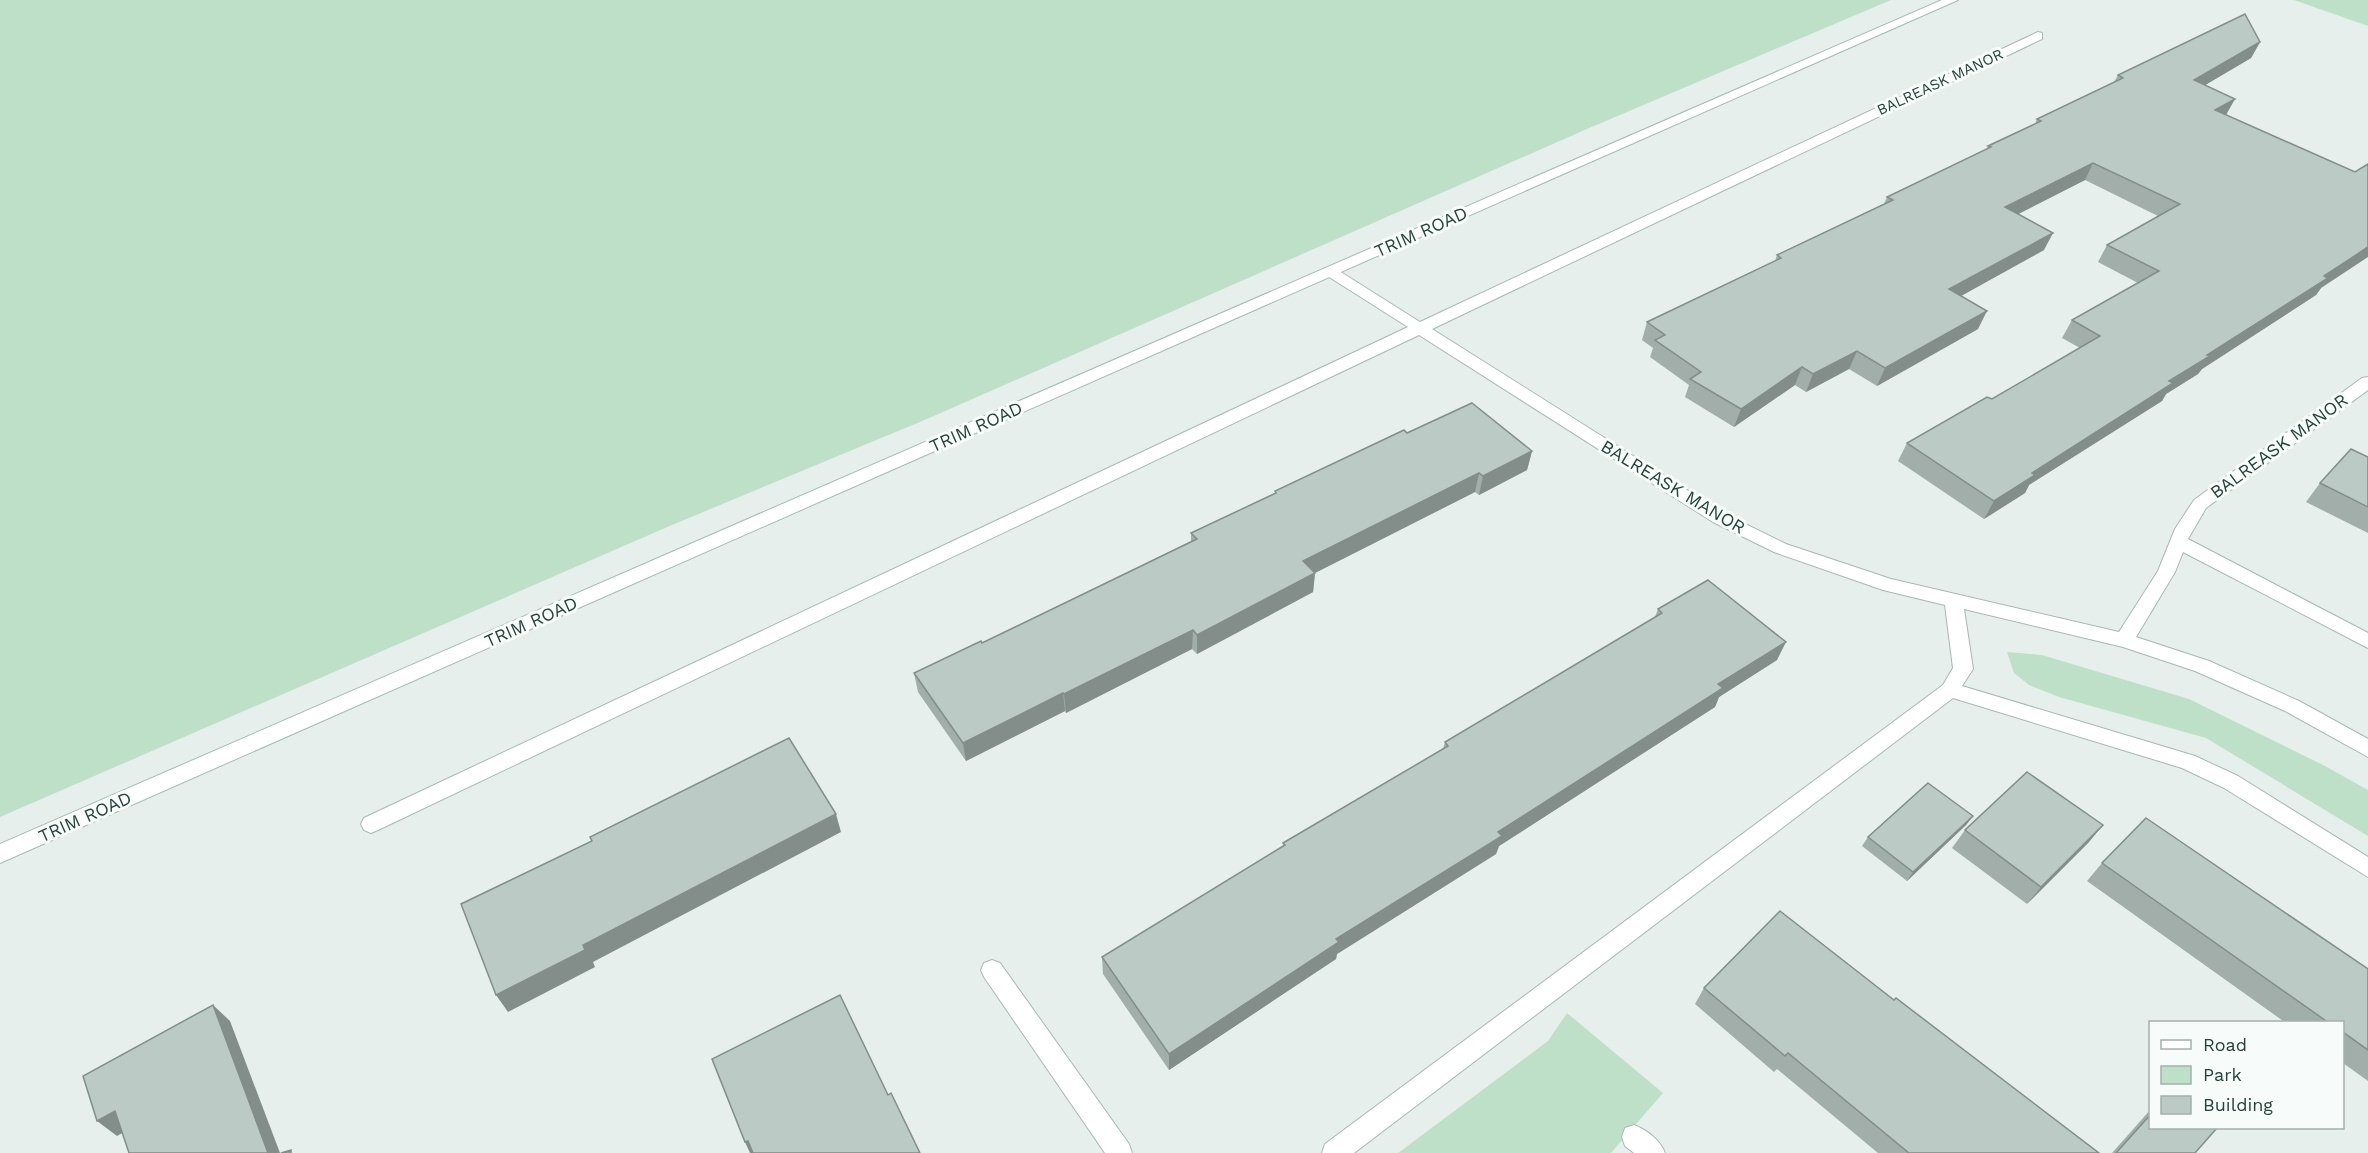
<svg xmlns="http://www.w3.org/2000/svg" width="2368" height="1153" font-family="'Work Sans',sans-serif">
  <style>
    .green { fill: #bfe0c8 }
    .lines { fill: none; stroke-linecap: round; stroke-linejoin: round }
    .street-casing { stroke: #a8b8b2; stroke-width: 2 }
    .secondary-casing { stroke: #a4bbb3; stroke-width: 2 }
    .street { fill: #fff; fill-rule: evenodd }
    .secondary { fill: #fff; fill-rule: evenodd }
    .wall { fill: #a1aea9 }
    .shaded-wall { fill: #838d89 }
    .building { fill: #bbcac4; stroke: #838d89; stroke-width: 1.5 }
    .labels { text-anchor: middle; stroke-width: 6; stroke-linejoin: round; paint-order: stroke }
    .far-street-label { font-size: 15px; fill: #24423a; stroke: #f7fbf9 }
    .street-label { font-size: 18px; fill: #24423a; stroke: #f7fbf9 }
  </style>
  <rect width="100%" height="100%" fill="#e6efeb"/>
  <!-- green -->
  <g class="green">
    <polygon points="0,0 1891,0 1587,129 927,419 672,525 0,817"/>
    <polygon points="2294,0 2368,0 2368,26"/>
    <polygon points="2007,652 2042,655 2189,699 2325,766 2368,790 2368,836 2206,738 2059,697 2029,685 2014,673"/>
    <polygon points="1567,1013 1663,1093 1611,1153 1398,1153 1548,1041"/>
  </g>
  <g class="lines">
    <!-- street casing -->
    <g class="street-casing">
      <g id="street">
        <polygon points="2038,32 2042,33 2042,39 1432,329 1725,514 1786,544 1891,579 2119,632 2158,571 2175,529 2194,500 2362,378 2368,377 2368,390 2206,508 2188,539 2368,633 2368,648 2183,552 2175,572 2136,637 2209,661 2299,701 2368,739 2368,757 2285,711 2195,671 2123,647 1964,609 1973,669 1962,686 2195,756 2238,776 2368,857 2368,877 2224,788 2182,768 1953,698 1354,1153 1322,1153 1325,1144 1943,685 1953,668 1945,605 1883,590 1774,552 1713,522 1419,335 378,830 371,833 364,830 361,824 364,818 1408,327 1326,275 1324,272 1326,269 1336,269 1420,322"/>
        <polygon points="992,960 1000,963 1129,1144 1132,1153 1105,1153 984,977 981,970 984,963"/>
        <path d="M1634 1125C1647 1130 1660 1140 1665 1153H1634L1625 1146 1622 1137 1625 1128Z"/>
      </g>
    </g>
    <!-- secondary casing -->
    <g class="secondary-casing">
      <polygon id="secondary" points="1942,0 1958,0 0,863 0,844"/>
    </g>
    <!-- street -->
    <use href="#street" class="street"/>
    <!-- secondary -->
    <use href="#secondary" class="secondary"/>
  </g>
  <!-- wall -->
  <g class="wall">
    <polygon points="2260,42 2251,58 2205,85 2226,115 2321,288 2316,295 2202,369 2198,374 2166,394 2162,401 2029,485 2025,493 1984,519 1898,461 1907,443 1992,399 2080,348 2062,338 2072,320 2138,283 2098,262 2107,245 2158,216 2085,180 2018,214 2044,250 1961,296 1978,329 1877,386 1849,369 1806,392 1795,385 1734,427 1685,397 1689,385 1650,357 1653,348 1642,340 1647,322 1775,261 1777,255 1884,204 1887,197 1987,149 1988,146 2035,124 2037,119 2114,82 2118,75"/>
    <polygon points="1407,433 1532,451 1527,470 1479,495 1475,492 1315,573 1313,592 1197,654 1192,649 1066,713 1065,711 966,761 918,692 914,673 982,643 1191,541 1191,533 1275,493 1275,491"/>
    <polygon points="2368,457 2368,533 2306,502 2320,483"/>
    <polygon points="1658,609 1777,660 1719,697 1715,707 1499,846 1496,854 1337,954 1336,959 1169,1070 1103,974 1102,957 1283,847 1283,843 1443,749 1445,742 1655,617"/>
    <polygon points="1973,816 1966,825 1907,881 1862,846 1868,837"/>
    <polygon points="2103,825 2088,843 2027,904 1952,848 1965,830"/>
    <polygon points="2102,863 2368,969 2368,1081 2343,1063 2343,1023 2286,1023 2087,881"/>
    <polygon points="1704,988 1894,1000 2099,1153 1878,1153 1777,1069 1774,1072 1695,1004"/>
    <polygon points="2151,1109 2151,1128 2195,1153 2112,1153"/>
  </g>
  <!-- shaded-wall -->
  <g class="shaded-wall">
    <polygon points="2260,42 2251,58 2185,97 2194,80"/>
    <polygon points="2235,99 2226,115 2215,110"/>
    <polygon points="2093,163 2085,180 1997,225 2005,207"/>
    <polygon points="2053,233 2044,250 1941,307 1949,289"/>
    <polygon points="2368,247 2368,257 2321,288 2316,295 2202,369 2198,374 2166,394 2162,401 2029,485 2025,493 1984,519 1994,501 2032,473 2169,381 2207,355 2324,276"/>
    <polygon points="1987,311 1978,329 1877,386 1885,368"/>
    <polygon points="1857,351 1849,369 1806,392 1813,374"/>
    <polygon points="1802,367 1795,385 1734,427 1741,409"/>
    <polygon points="1532,451 1527,470 1479,495 1483,476"/>
    <polygon points="1479,473 1475,492 1301,580 1303,561"/>
    <polygon points="1315,573 1313,592 1197,654 1197,635"/>
    <polygon points="1193,630 1192,649 1066,713 1064,694"/>
    <polygon points="1786,642 1777,660 1719,697 1715,707 1499,846 1496,854 1337,954 1336,959 1169,1070 1169,1054 1336,939 1718,684"/>
    <polygon points="1063,693 1065,711 966,761 963,743"/>
    <polygon points="836,814 841,832 593,962 595,967 508,1012 496,995 583,945"/>
    <polygon points="1973,816 1966,825 1907,881 1913,872"/>
    <polygon points="2103,825 2088,843 2027,904 2041,887"/>
    <polygon points="213,1005 230,1021 280,1153 268,1153"/>
    <polygon points="115,1111 135,1126 117,1136 97,1121"/>
    <polygon points="748,1141 755,1153 750,1153 745,1142"/>
  </g>
  <!-- building -->
  <g class="building">
    <polygon points="2245,14 2260,42 2194,80 2235,99 2215,110 2355,172 2368,164 2368,247 2324,276 2328,278 2207,355 2210,356 2169,381 2173,383 2032,473 2035,475 1994,501 1907,443 1987,397 1992,399 2100,336 2072,320 2159,271 2107,245 2180,204 2093,163 2005,207 2053,233 1949,289 1987,311 1885,368 1857,351 1813,374 1802,367 1741,409 1690,379 1701,372 1655,340 1665,335 1647,322 1781,258 1777,255 1893,200 1887,197 1991,147 1988,146 2041,121 2037,119 2123,78 2118,75"/>
    <polygon points="1472,403 1532,451 1483,476 1479,473 1303,561 1315,573 1197,635 1193,630 1064,694 1063,693 963,743 914,673 981,641 982,643 1197,539 1191,533 1276,493 1275,491 1404,430 1407,433"/>
    <polygon points="2351,449 2368,457 2368,507 2320,483"/>
    <polygon points="1708,580 1786,642 1718,684 1723,688 1498,832 1502,836 1336,939 1339,942 1169,1054 1102,957 1285,845 1283,843 1448,746 1445,742 1662,613 1658,609"/>
    <polygon points="789,738 836,814 583,945 585,950 496,995 461,904 592,841 590,837"/>
    <polygon points="2027,772 2103,825 2041,887 1965,830"/>
    <polygon points="1928,783 1973,816 1913,872 1868,837"/>
    <polygon points="2146,818 2368,969 2368,1050 2343,1032 2343,1023 2329,1023 2102,863"/>
    <polygon points="1780,911 1894,1000 1896,998 2099,1153 1909,1153 1788,1053 1785,1056 1704,988"/>
    <polygon points="840,995 888,1095 891,1093 920,1153 753,1153 748,1141 745,1142 712,1059"/>
    <polygon points="213,1005 268,1153 129,1153 115,1111 97,1121 83,1076"/>
    <polygon points="2151,1114 2151,1128 2217,1128 2195,1153 2116,1153"/>
    <polygon points="291,1150 291,1153 281,1153"/>
  </g>
  <g class="labels">
    <!-- far-street labels -->
    <g class="far-street-label">
      <text transform="translate(1940 82) rotate(-25)" y="5">BALREASK MANOR</text>
    </g>
    <!-- street labels -->
    <g class="street-label">
      <text transform="translate(1421 232) rotate(-24)" y="6">TRIM ROAD</text>
      <text transform="translate(976 427) rotate(-24)" y="6">TRIM ROAD</text>
      <text transform="translate(2279 446) rotate(-36)" y="6">BALREASK MANOR</text>
      <text transform="translate(1673 487) rotate(31)" y="6">BALREASK MANOR</text>
      <text transform="translate(531 622) rotate(-24)" y="6">TRIM ROAD</text>
      <text transform="translate(85 817) rotate(-24)" y="6">TRIM ROAD</text>
    </g>
  </g>
  <!-- legend -->
  <rect x="2149" y="1021" width="195" height="108" fill="#f7fbf9" stroke="#a3b1ad" stroke-width="1.5"/>
  <rect x="2161" y="1040" width="30" height="9" fill="#ffffff" stroke="#a3b1ad" stroke-width="1.5"/>
  <text x="2203" y="1051" font-size="18" fill="#24423a">Road</text>
  <rect x="2161" y="1066" width="30" height="18" fill="#bfe0c8" stroke="#a3b1ad" stroke-width="1.5"/>
  <text x="2203" y="1081" font-size="18" fill="#24423a">Park</text>
  <rect x="2161" y="1096" width="30" height="18" fill="#bbcac4" stroke="#a3b1ad" stroke-width="1.5"/>
  <text x="2203" y="1111" font-size="18" fill="#24423a">Building</text>
</svg>
